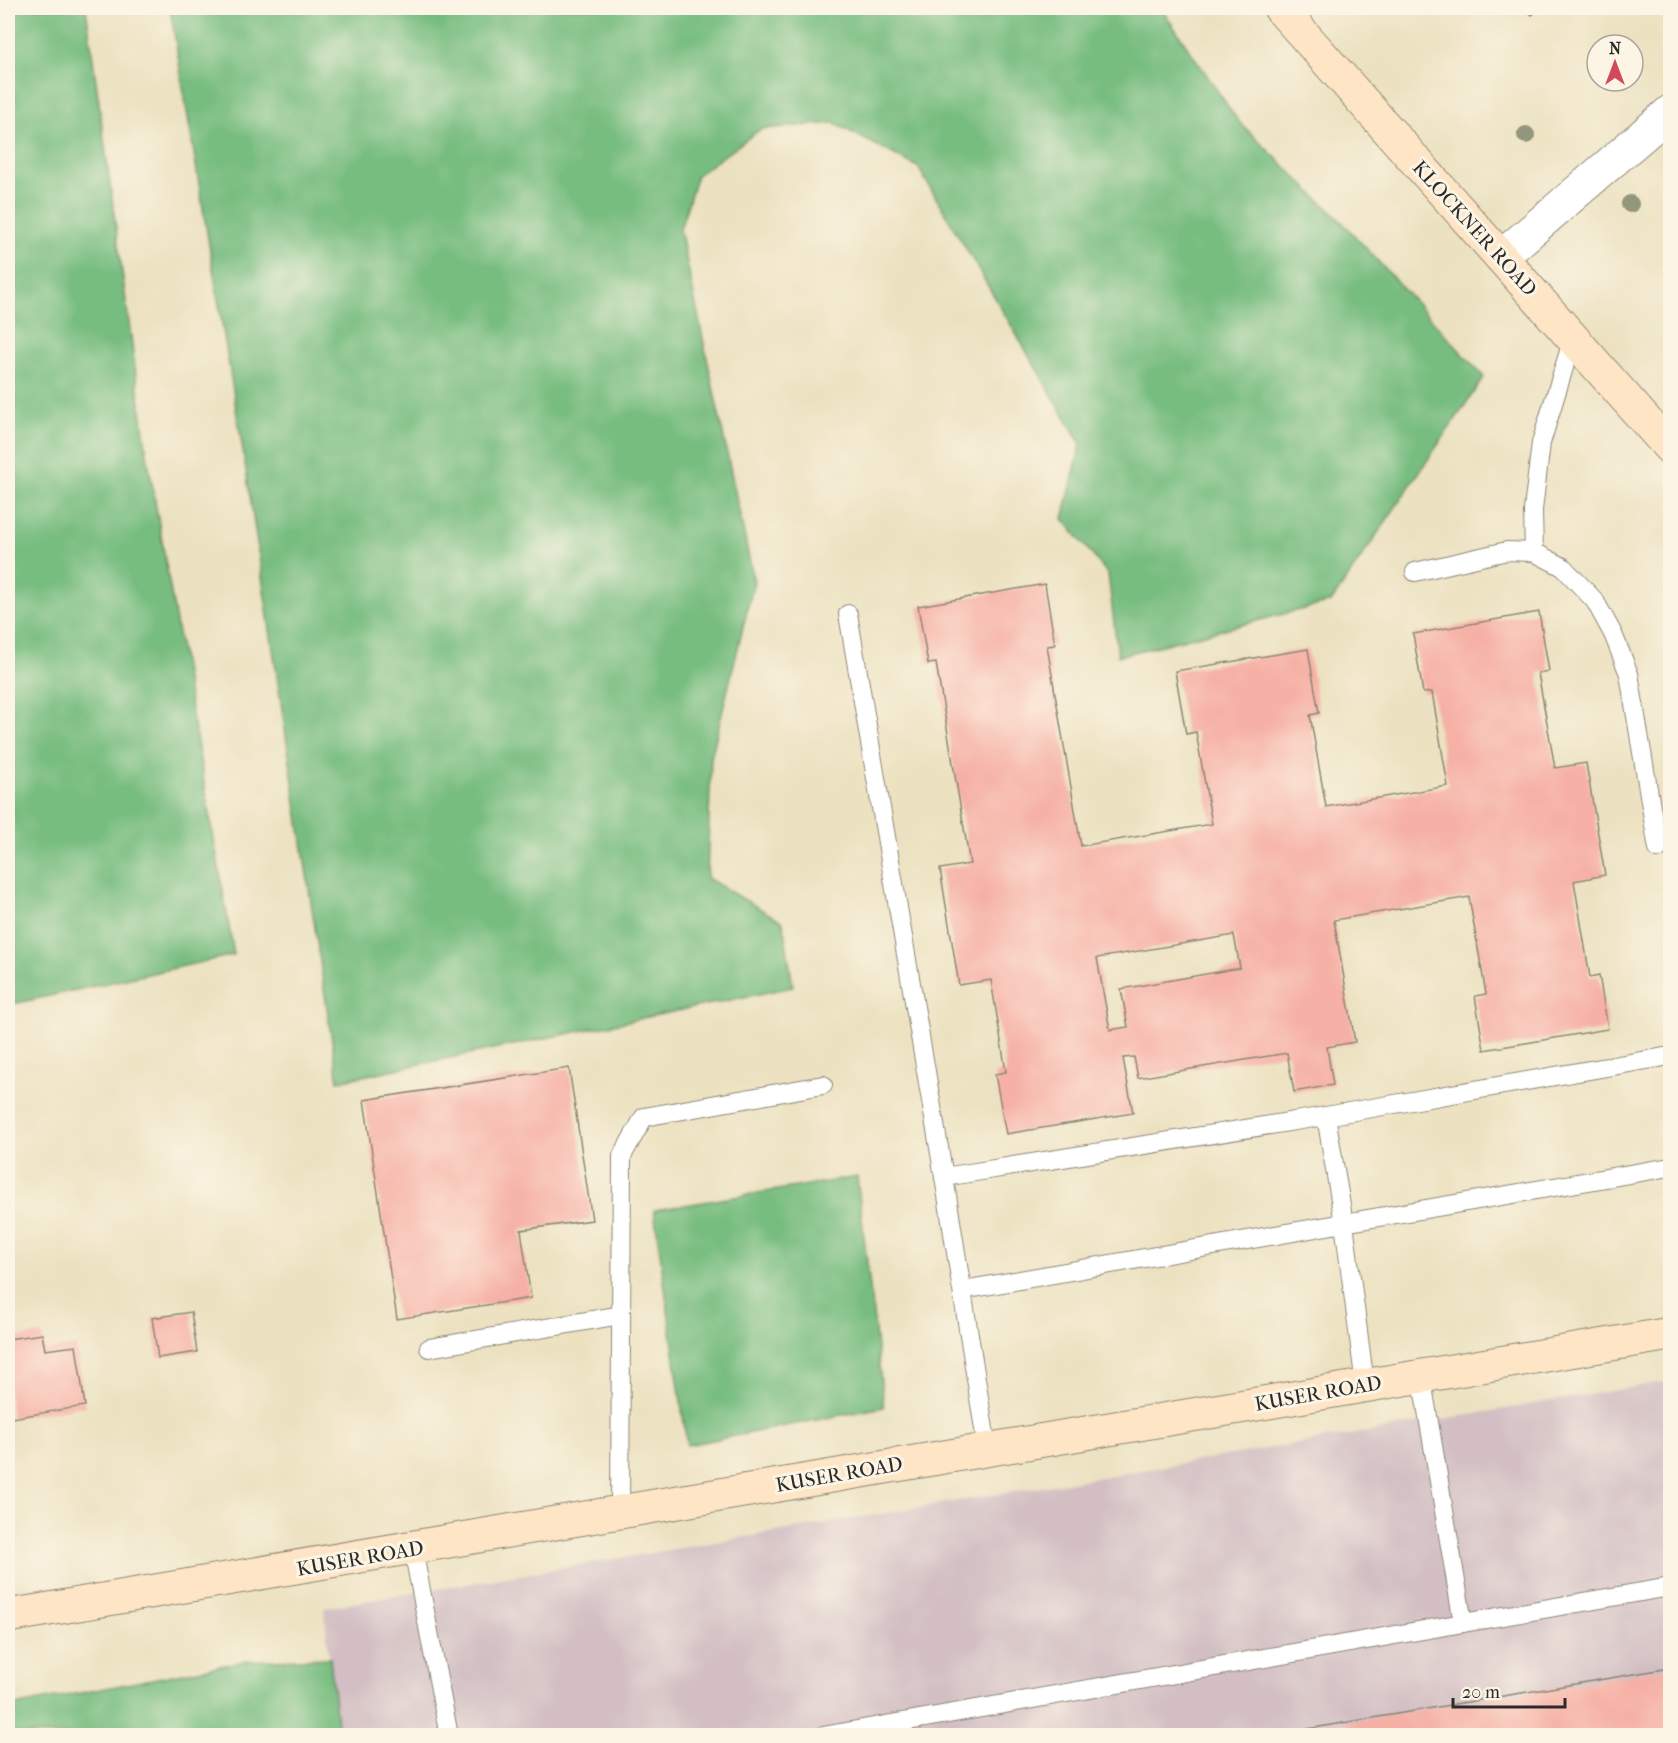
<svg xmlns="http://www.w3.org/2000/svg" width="1678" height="1743" font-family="'IM FELL French Canon',serif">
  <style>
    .industrial { fill: #d2bec3 }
    .forest { fill: #78bd80; stroke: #527456; stroke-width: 1.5 }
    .building { fill: #f6b0a5; fill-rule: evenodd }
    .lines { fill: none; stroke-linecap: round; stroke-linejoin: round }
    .lane-casing { stroke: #8c8676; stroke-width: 20 }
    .street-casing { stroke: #8c8676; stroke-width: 35 }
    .secondary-casing { stroke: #8c8676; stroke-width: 35 }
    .lane { stroke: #fff; stroke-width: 18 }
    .street { stroke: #fff; stroke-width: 33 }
    .secondary { stroke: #fde5c5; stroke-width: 33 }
    .tree { fill: #91967d }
    .labels { text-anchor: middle; stroke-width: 6; stroke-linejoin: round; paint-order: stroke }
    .street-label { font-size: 20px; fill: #2b2b2b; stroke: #fcf5e5 }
  </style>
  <rect width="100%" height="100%" fill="#fcf5e5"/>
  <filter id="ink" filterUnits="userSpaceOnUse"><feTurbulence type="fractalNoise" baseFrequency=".0167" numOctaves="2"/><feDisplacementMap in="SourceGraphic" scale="12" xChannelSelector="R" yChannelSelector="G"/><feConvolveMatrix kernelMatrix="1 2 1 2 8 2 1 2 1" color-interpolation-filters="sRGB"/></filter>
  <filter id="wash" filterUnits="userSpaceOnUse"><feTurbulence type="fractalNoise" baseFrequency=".008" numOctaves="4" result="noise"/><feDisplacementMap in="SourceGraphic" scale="24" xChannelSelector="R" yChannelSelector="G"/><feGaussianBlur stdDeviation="1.35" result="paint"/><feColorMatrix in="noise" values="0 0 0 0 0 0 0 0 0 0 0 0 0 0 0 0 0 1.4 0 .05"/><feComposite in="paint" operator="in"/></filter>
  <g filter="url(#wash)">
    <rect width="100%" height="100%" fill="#ece2c1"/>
    <!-- industrial -->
    <polygon class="industrial" points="1670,1381 1670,1735 338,1735 324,1608"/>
    <!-- forest -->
    <g class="forest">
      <polygon points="8,8 86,8 147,455 234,955 8,1005"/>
      <polygon points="170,8 1161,8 1238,121 1343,223 1484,377 1331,602 1118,656 1108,574 1063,519 1081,444 918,167 834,123 761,129 697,175 680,229 754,582 711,758 707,878 783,922 793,987 338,1081 244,457"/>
      <polygon points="857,1177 884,1407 687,1445 654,1210"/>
      <polygon points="330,1658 338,1735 8,1735 8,1707 245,1661"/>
    </g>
    <g id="blocks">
      <!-- building -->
      <g class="building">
        <polygon points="1525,8 1540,8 1532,15"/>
        <path d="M1045 584 1055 645 1047 646 1081 846 1212 824 1196 732 1186 734 1175 671 1308 649 1319 713 1310 715 1326 807 1448 786 1432 692 1423 693 1413 634 1539 612 1549 671 1538 673 1555 768 1586 763 1605 875 1574 881 1590 977 1599 975 1608 1029 1484 1050 1475 996 1486 994 1469 897 1334 920 1355 1042 1327 1047 1333 1085 1294 1092 1287 1053 1138 1078 1134 1057 1123 1058 1133 1113 1006 1134 995 1074 1006 1072 991 980 959 985 940 869 970 864 936 663 928 664 918 606ZM1234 935 1240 968 1121 989 1128 1027 1110 1030 1097 958Z"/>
        <polygon points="569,1068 592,1220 521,1230 531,1298 397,1319 364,1100"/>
        <polygon points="191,1312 197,1352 158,1358 152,1318"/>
        <polygon points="42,1334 45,1350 76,1346 85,1406 12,1418 8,1390 8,1339"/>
        <polygon points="1670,1668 1670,1736 1278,1736 1278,1734"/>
      </g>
    </g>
  </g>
  <g filter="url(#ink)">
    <use href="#blocks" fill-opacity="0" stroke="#8c8676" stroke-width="1.5"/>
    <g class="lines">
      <!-- lane casing -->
      <g class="lane-casing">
        <g id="lane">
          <polyline points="1534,552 1533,510 1541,443 1573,338"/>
          <polyline points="1415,572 1507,551 1534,552 1563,567 1595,601 1613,634 1629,674 1658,849"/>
          <polyline points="848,614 944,1177 987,1448"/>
          <polyline points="944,1177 1326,1116 1670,1056"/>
          <polyline points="963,1290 1344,1223 1326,1116"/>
          <polyline points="429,1348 621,1315"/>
          <polyline points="1365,1385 1344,1223 1670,1167"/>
          <polyline points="620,1512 622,1156 644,1117 823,1085"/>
          <polyline points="413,1549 449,1736"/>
          <polyline points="1463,1623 1670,1587"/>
          <polyline points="823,1736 1463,1623 1421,1375"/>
        </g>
      </g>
      <!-- street casing -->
      <g class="street-casing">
        <polyline id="street" points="1501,257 1670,112"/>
      </g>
      <!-- secondary casing -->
      <g class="secondary-casing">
        <g id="secondary">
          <polyline points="1280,8 1670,448"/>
          <path d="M8 1616C562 1524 1116 1425 1670 1334"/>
        </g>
      </g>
      <!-- lane -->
      <use href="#lane" class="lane"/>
      <!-- street -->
      <use href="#street" class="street"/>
      <!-- secondary -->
      <use href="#secondary" class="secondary"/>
    </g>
    <!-- trees -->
    <g class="tree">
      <circle cx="1526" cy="135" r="9"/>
      <circle cx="1630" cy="204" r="9"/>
    </g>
  </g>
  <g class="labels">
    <!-- street labels -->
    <g class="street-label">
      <text transform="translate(1475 228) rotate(48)" y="7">KLOCKNER ROAD</text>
      <text transform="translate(1318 1393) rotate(-10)" y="7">KUSER ROAD</text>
      <text transform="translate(839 1474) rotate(-10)" y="7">KUSER ROAD</text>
      <text transform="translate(360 1558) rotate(-10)" y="7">KUSER ROAD</text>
    </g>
  </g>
  <!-- margin -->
  <rect width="1678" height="1743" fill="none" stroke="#fcf5e5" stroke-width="30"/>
  <!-- north arrow -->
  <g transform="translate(1615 63)"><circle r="28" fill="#fcf5e5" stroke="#a8a49b" stroke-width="1.5"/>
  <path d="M0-4.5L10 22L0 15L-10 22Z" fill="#d1495b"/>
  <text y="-9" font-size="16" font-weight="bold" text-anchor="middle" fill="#2b2b2b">N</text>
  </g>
  <!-- scale -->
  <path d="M1453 1698v9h112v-9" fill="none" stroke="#2b2b2b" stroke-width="3"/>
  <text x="1462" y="1698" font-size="18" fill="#2b2b2b" stroke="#fcf5e5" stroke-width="4.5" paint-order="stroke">20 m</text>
</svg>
